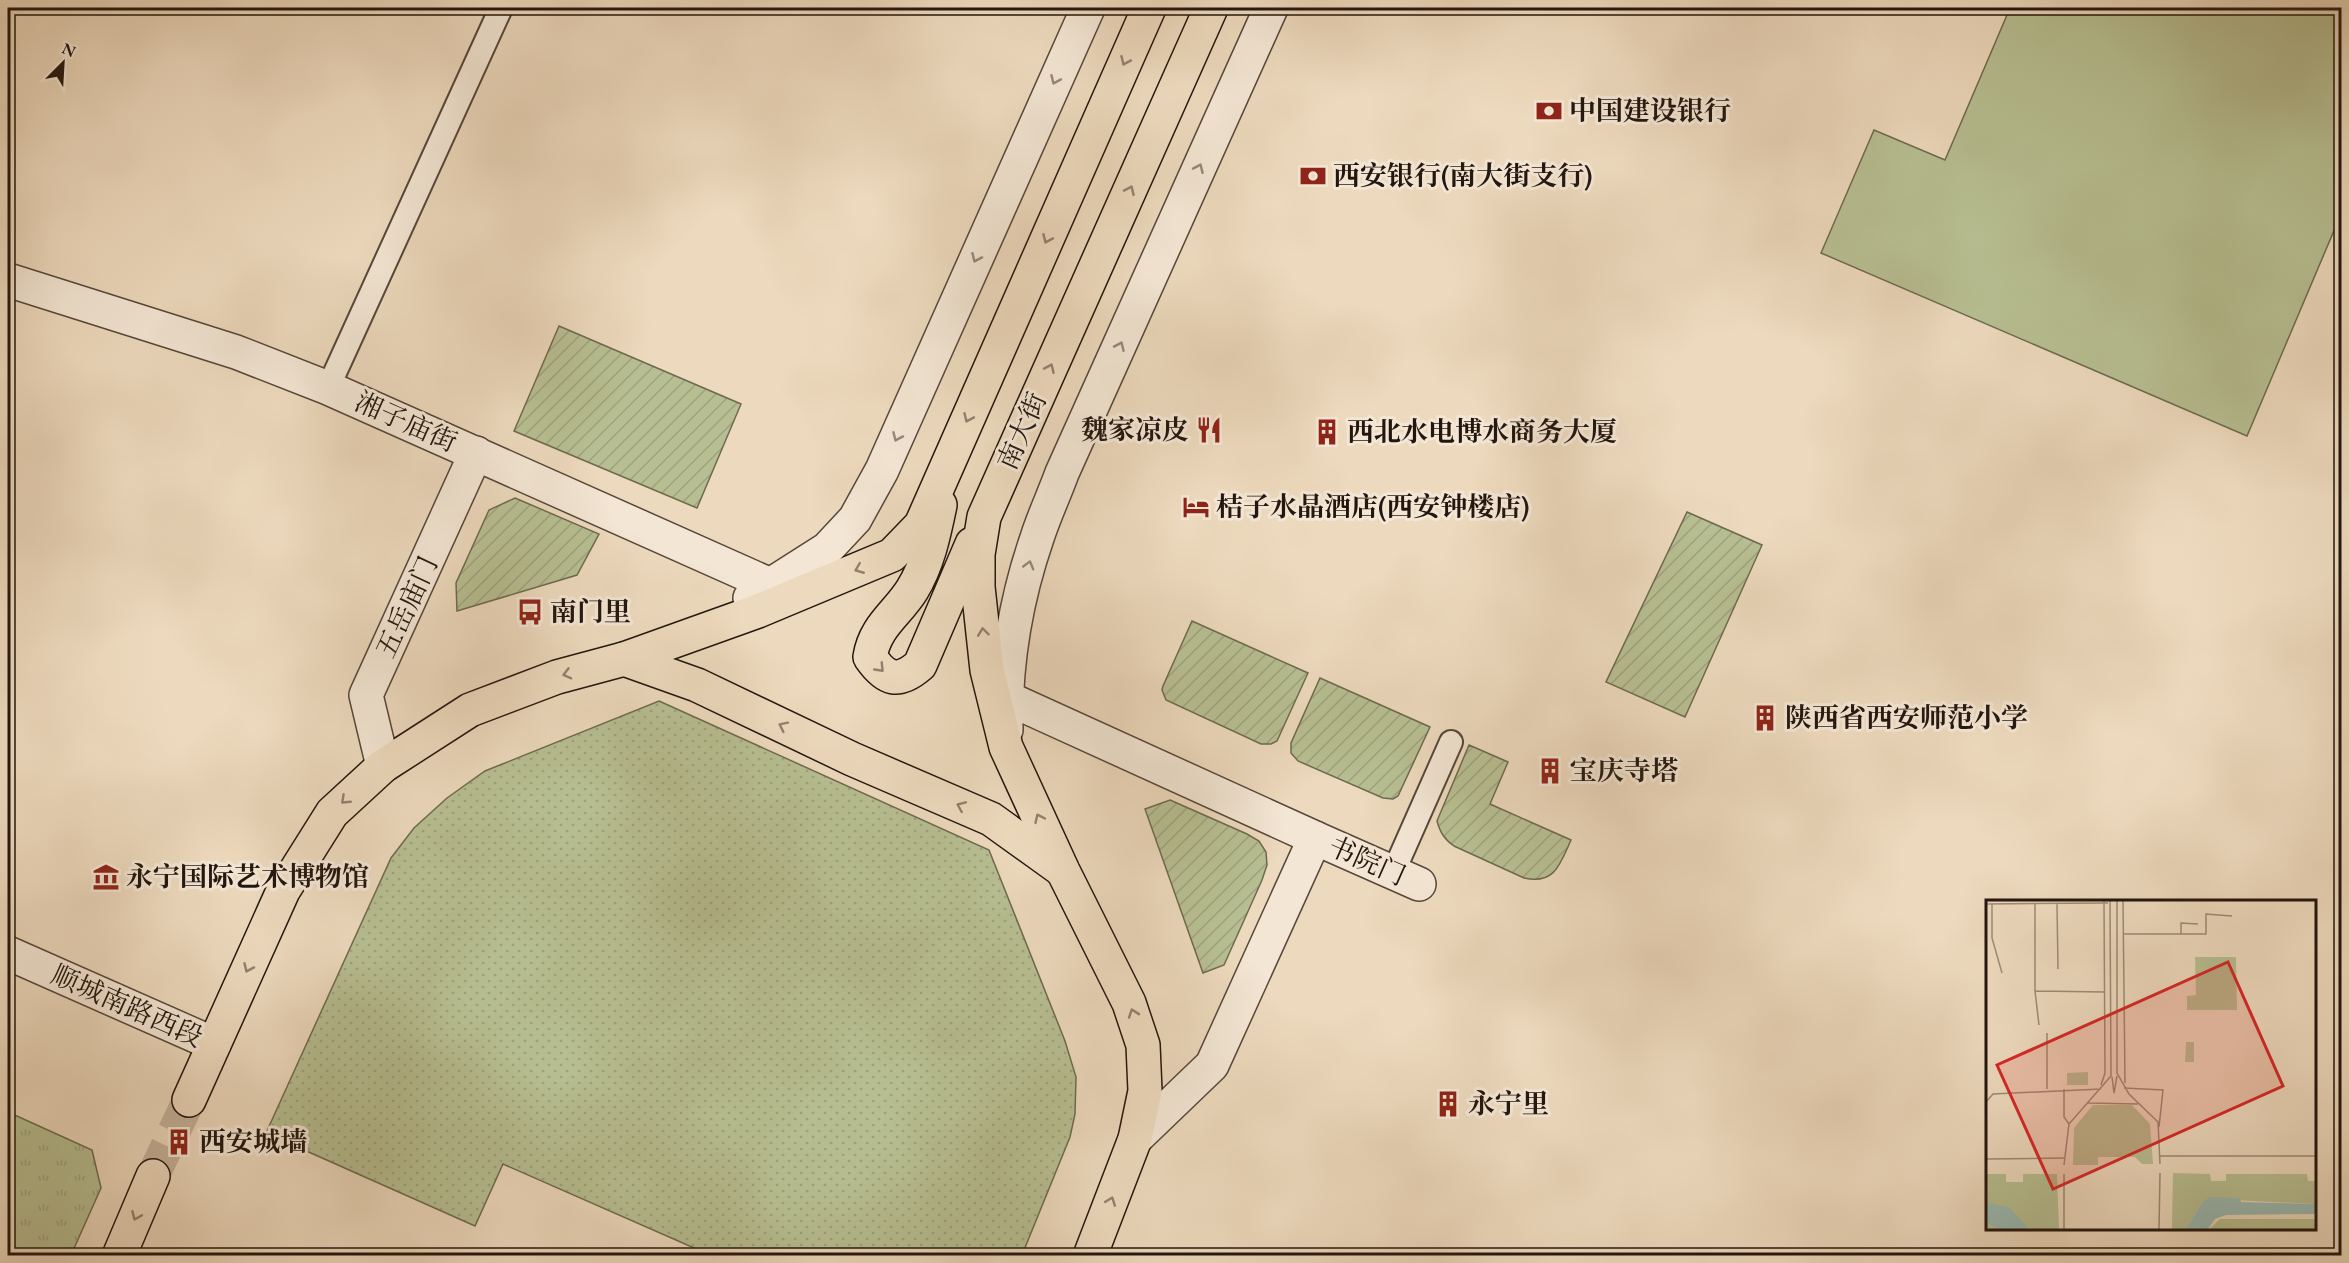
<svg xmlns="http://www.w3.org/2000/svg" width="2349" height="1263" font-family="'EB Garamond','Noto Serif SC',serif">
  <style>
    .grass { fill: url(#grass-dots); stroke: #6d6a50; stroke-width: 1.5 }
    .park { fill: url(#park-tufts); stroke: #6d6a50; stroke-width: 1.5 }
    .garden { fill: url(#garden-furrows); stroke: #6d6a50; stroke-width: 1.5 }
    .pitch { fill: #b7bf92; stroke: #6d6a50; stroke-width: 1.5 }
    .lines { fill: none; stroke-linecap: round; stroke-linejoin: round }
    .primary-tunnel { stroke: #c5b29a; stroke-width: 33; stroke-dasharray: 33 16; stroke-linecap: butt }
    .service-casing { stroke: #56473a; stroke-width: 26 }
    .minor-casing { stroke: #56473a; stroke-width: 36 }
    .tertiary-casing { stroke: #56473a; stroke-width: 36 }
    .primary-casing { stroke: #23160f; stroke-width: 36 }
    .service { stroke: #f3e6d4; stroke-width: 22 }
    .minor { stroke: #f3e6d4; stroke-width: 33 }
    .tertiary { stroke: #f3e6d4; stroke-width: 33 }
    .primary { stroke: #edd9bd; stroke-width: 33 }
    .oneway { stroke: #92816f }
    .oneway2 { stroke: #95887b }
    .labels { text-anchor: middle; stroke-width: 6; stroke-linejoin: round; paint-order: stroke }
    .poi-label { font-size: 27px; font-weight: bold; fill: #23160f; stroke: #f3e6d4; text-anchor: start }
    .street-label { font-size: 27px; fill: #23160f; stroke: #f3e6d4 }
    .inset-road { fill: none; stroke: #9c8b77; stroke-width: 1.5 }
    .view { fill: #d62828; fill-opacity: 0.15; stroke: #d62828; stroke-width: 3 }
    .inset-edge { fill: none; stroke: #23160f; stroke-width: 3 }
  </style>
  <defs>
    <pattern id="grass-dots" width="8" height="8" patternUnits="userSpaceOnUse" patternTransform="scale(1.5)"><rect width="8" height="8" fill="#b7bf92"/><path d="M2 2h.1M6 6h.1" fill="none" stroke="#9da37d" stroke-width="1.8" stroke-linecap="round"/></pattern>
    <pattern id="park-tufts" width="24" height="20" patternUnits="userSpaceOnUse" patternTransform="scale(1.5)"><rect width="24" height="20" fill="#b7bf92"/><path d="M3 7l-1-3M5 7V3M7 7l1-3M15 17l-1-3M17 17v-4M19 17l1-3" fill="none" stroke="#9da37d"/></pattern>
    <pattern id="garden-furrows" width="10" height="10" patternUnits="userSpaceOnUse" patternTransform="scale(1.5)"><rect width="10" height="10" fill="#b7bf92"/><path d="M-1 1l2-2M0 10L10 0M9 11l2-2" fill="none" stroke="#9da37d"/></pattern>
  </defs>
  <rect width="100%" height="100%" fill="#edd9bd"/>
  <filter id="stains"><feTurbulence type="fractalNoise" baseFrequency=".00333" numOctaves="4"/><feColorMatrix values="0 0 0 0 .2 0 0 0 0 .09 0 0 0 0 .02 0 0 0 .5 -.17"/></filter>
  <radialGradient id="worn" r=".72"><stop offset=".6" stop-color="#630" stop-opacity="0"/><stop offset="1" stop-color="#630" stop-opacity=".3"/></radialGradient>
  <!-- grass -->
  <polygon class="grass" points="659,701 989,850 1065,1041 1076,1077 1075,1114 1070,1137 1022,1255 710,1255 503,1164 475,1226 266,1133 391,858 414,828 447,798 485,771"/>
  <!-- park -->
  <polygon class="park" points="8,1112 92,1150 101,1188 71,1255 8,1255"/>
  <!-- garden -->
  <g class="garden">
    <polygon points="559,326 741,404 697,508 514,431"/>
    <polygon points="515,498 599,534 577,575 457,611 456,583 489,510"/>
    <polygon points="1687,512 1762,545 1685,717 1606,682"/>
    <polygon points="1192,621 1308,673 1277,741 1271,744 1261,744 1166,700 1162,690 1163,686"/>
    <polygon points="1320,678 1430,727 1398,796 1393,799 1383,798 1298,761 1291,753 1291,743"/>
    <path d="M1469 745 1508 762 1490 804 1571 840C1560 864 1555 885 1524 878L1454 846C1444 839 1440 832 1437 821Z"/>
    <polygon points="1170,800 1247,834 1259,841 1266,852 1267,865 1262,880 1224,965 1203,973 1145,809"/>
  </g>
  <!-- pitch -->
  <polygon class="pitch" points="2010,8 2341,8 2341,214 2247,436 1821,253 1874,130 1945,160"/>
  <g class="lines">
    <!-- primary-tunnel -->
    <polyline class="primary-tunnel" points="153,1176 189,1100"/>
    <!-- service casing -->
    <g class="service-casing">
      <g id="service">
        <polyline points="328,388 501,8"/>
        <polyline points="1393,873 1451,742"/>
      </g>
    </g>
    <!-- minor casing -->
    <g class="minor-casing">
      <g id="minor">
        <polyline points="750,598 827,549 855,519 882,470 1088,8"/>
        <polyline points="995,681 1007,698 1315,838 1212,1065 1135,1139"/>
        <path d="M1006 730C1005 666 1016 599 1037 538 1044 516 1054 495 1062 473L1271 8"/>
        <polyline points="383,766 366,695 476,453"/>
        <polyline points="1315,838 1419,884"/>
      </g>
    </g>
    <!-- tertiary casing -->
    <g class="tertiary-casing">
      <g id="tertiary">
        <polyline points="8,280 236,352 328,388 793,595"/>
        <polyline points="8,953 214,1044"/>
      </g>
    </g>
    <!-- primary casing -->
    <g class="primary-casing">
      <g id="primary">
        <path d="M940 505C934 534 928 564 912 590 897 614 875 626 870 657 886 680 898 684 920 665L972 544"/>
        <polyline points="624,659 697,685 852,759 991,819 1062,870"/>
        <polyline points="189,1100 283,891 332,813 383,766 470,710 557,677 624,659 758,611 892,555 921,525 1149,8"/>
        <polyline points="119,1256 153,1176"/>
        <polyline points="1090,1256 1135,1139 1145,1091 1143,1045 1129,1003 1063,871 1006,747 987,670 978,587 978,554 984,517 1211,8"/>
      </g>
    </g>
    <!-- service -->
    <use href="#service" class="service"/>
    <!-- minor -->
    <use href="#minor" class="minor"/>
    <!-- tertiary -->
    <use href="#tertiary" class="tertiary"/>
    <!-- primary -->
    <use href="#primary" class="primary"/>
  </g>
  <!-- one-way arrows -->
  <defs><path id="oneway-chevron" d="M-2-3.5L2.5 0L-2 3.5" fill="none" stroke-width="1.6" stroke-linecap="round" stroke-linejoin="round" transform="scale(1.5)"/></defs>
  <g class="oneway">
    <use href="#oneway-chevron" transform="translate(1125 61) rotate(114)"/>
    <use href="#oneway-chevron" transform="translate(1130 190) rotate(-66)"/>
    <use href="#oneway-chevron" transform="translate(1047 239) rotate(114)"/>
    <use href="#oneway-chevron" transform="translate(1050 368) rotate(-66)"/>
    <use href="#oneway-chevron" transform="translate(968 418) rotate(114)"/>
    <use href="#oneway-chevron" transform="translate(859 569) rotate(158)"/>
    <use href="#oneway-chevron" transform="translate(983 632) rotate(-97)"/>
    <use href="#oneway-chevron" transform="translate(880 668) rotate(46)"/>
    <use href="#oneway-chevron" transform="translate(567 674) rotate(165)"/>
    <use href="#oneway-chevron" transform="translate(783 726) rotate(-154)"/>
    <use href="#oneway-chevron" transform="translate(345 800) rotate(137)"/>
    <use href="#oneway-chevron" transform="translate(961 806) rotate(-157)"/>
    <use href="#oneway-chevron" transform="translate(1039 818) rotate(-115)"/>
    <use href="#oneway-chevron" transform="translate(248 968) rotate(114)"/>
    <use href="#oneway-chevron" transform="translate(1133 1013) rotate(-109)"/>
    <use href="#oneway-chevron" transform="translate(1111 1201) rotate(-69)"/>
    <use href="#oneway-chevron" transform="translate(136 1216) rotate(113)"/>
  </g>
  <g class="oneway2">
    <use href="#oneway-chevron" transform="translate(1055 80) rotate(114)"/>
    <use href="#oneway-chevron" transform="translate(1199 168) rotate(-66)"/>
    <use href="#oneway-chevron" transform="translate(976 258) rotate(114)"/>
    <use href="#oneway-chevron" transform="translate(1120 346) rotate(-66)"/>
    <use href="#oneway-chevron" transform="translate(897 437) rotate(114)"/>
    <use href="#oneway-chevron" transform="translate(1029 565) rotate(-74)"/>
  </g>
  <!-- icons -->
  <defs>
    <g id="bank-bare" transform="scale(2.07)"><path d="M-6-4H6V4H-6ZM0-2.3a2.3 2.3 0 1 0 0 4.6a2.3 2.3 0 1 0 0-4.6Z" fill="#8f2418" stroke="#f3e6d4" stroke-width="2.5" paint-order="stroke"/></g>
    <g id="restaurant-bare" transform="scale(2.07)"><path d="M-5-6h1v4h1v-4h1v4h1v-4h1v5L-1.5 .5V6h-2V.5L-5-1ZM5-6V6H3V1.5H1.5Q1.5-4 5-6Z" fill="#8f2418" stroke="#f3e6d4" stroke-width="2.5" paint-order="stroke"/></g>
    <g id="building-bare" transform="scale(2.07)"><path d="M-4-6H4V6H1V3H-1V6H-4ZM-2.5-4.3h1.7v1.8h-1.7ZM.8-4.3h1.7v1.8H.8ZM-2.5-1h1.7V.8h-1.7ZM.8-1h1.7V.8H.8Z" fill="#8f2418" stroke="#f3e6d4" stroke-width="2.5" paint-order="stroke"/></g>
    <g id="hotel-bare" transform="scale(2.07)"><path d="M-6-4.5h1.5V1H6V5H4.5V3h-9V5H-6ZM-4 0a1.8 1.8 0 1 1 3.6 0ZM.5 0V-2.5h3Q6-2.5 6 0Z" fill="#8f2418" stroke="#f3e6d4" stroke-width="2.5" paint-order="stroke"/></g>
    <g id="bus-bare" transform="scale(2.07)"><path d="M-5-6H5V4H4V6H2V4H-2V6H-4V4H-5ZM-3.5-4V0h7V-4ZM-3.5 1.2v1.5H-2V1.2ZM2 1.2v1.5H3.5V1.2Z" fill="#8f2418" stroke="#f3e6d4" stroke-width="2.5" paint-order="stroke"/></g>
    <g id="museum-bare" transform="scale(2.07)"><path d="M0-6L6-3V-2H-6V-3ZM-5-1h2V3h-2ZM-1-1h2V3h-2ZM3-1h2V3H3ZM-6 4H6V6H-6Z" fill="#8f2418" stroke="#f3e6d4" stroke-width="2.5" paint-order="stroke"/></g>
  </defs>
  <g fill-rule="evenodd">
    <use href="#bank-bare" x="1549" y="111"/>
    <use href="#bank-bare" x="1313" y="176"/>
    <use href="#restaurant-bare" x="1209" y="430"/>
    <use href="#building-bare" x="1327" y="432"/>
    <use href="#hotel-bare" x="1196" y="507"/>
    <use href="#bus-bare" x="530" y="612"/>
    <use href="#building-bare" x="1765" y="718"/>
    <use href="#building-bare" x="1550" y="771"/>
    <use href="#museum-bare" x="106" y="877"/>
    <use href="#building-bare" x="1448" y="1104"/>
    <use href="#building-bare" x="179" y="1142"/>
  </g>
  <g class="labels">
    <!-- poi labels -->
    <g class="poi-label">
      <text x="1569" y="120">中国建设银行</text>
      <text x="1333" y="185">西安银行(南大街支行)</text>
      <text x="1189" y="439" text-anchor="end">魏家凉皮</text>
      <text x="1347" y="441">西北水电博水商务大厦</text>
      <text x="1216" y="516">桔子水晶酒店(西安钟楼店)</text>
      <text x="550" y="621">南门里</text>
      <text x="1785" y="727">陕西省西安师范小学</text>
      <text x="1570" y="780">宝庆寺塔</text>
      <text x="126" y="886">永宁国际艺术博物馆</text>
      <text x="1468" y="1113">永宁里</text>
      <text x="199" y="1151">西安城墙</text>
    </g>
    <!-- street labels -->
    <g class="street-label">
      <text transform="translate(406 422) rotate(24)" y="9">湘子庙街</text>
      <text transform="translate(1022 431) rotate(-66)" y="9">南大街</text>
      <text transform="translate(407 607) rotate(-65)" y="9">五岳庙门</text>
      <text transform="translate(1367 861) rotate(24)" y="9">书院门</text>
      <text transform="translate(127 1006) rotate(24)" y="9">顺城南路西段</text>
    </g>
  </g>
  <!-- overview -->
  <g transform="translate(1986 900)">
    <rect width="330" height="330" fill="#edd9bd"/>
    <path d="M107 205H146L164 224 167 264H156L149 257H112V265H87L88 228Z" fill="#b7bf92"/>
    <path d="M187 273 224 274 225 281H240V274H321L322 281H330V304L226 299 216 302 200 329H186ZM0 274H20V282H37V274H71L73 329H0ZM234 319H330V329H223Z" fill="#b7bf92"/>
    <path d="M200 142H208V162H199ZM102 172V185H81V173Z" fill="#b7bf92"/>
    <path d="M209 57H250L251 110H201V96L210 95Z" fill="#b7bf92"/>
    <path d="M225 297 254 298 255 302 330 304V314L240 315 229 319 222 329H200L216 302ZM0 303 23 307 43 329H14L0 323Z" fill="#99bab3"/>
    <path class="inset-road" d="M131 1V173L143 194 172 222 174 264M137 1 139 183M0 4 122 3M6 4V38L16 73M49 4V91L53 125M71 4 72 69M137 34H220V14L246 16M195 34V23L212 24M49 91 119 92M126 177 128 193 131 176M115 185 119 173 118 1M138 188 177 190 173 227M61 189V133M78 189V217L83 224M0 202 7 194 115 189M102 203 152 204M174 256H330M0 259 78 258M78 265 83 224 125 176 124 1M78 274V329M173 329 174 273"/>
    <path class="view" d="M242 62 297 186 67 289 11 165Z"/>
    <rect width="330" height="330" class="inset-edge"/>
  </g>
  <!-- margin -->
  <rect width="2349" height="1263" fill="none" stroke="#edd9bd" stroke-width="30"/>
  <rect x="9" y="9" width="2331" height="1245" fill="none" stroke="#23160f" stroke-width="3"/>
  <rect x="15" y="15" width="2319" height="1233" fill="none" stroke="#23160f" stroke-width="1.5"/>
  <!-- north arrow -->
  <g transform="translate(63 63) rotate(24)" stroke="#f3e6d4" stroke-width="4.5" paint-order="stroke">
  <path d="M0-4.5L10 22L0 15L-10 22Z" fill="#23160f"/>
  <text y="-9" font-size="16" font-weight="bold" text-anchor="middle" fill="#23160f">N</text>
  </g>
  <rect width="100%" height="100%" filter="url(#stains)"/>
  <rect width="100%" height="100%" fill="url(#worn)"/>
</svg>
